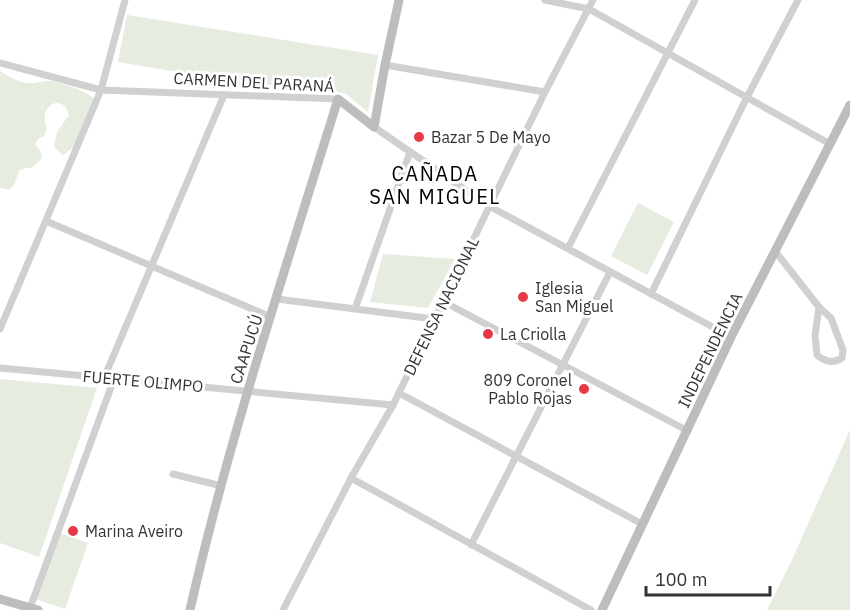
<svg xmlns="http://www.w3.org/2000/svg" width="850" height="610" font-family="'IBM Plex Sans',sans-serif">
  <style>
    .green { fill: #e6ecdf }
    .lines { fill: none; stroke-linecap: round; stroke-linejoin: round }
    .street { stroke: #d0d0d0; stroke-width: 7 }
    .secondary { stroke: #bdbdbd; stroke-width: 9 }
    .poi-dot { fill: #e63946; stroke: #fff; stroke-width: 2 }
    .labels { text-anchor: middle; stroke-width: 6; stroke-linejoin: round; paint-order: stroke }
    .street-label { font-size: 16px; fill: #333; stroke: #fff }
    .poi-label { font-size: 16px; fill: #333; stroke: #fff; text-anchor: start }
    .quarter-label { font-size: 20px; letter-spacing: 1.5px; fill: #000; stroke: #fff }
  </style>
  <rect width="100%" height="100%" fill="#fff"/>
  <!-- green -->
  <g class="green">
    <polygon points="127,15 378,55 368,112 346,94 333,90 213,85 214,78 118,62"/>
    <path d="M0 71C8 76 17 81 26 83 35 84 42 81 50 81 63 83 85 90 94 99L75 146 63 155 58 151 54 146 57 132 69 115C63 92 37 105 47 129L44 136 38 139 35 145 40 150 42 158 32 168H25L19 171 14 185 9 190 0 188Z"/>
    <polygon points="638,203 674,222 647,275 611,256"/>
    <polygon points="383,254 455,259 428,308 370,302"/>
    <polygon points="0,379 97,388 39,557 0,543"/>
    <polygon points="850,430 850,610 767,610 791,562"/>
    <polygon points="59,533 88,543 65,609 35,599"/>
  </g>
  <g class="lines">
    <!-- street -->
    <g class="street">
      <polyline points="545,0 589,9 830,144"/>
      <polyline points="0,63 101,90 338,99"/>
      <polyline points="385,65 545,92"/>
      <polyline points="374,127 489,206 731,337"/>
      <polyline points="46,221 271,317"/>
      <polyline points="568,248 695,0"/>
      <path d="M775 251 819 307 831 318 843 350 842 358C833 364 824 361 817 355L815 336 819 307"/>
      <polyline points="651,294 747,97 798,0"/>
      <polyline points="277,299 434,319"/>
      <polyline points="444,302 688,431"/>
      <polyline points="355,309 410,152"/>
      <polyline points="0,329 101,90 125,0"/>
      <polyline points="0,368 393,405"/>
      <polyline points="104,378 224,95"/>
      <polyline points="399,393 642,524"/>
      <polyline points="173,474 222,486"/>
      <polyline points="351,478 591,610"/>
      <polyline points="471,545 610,272"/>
      <polyline points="30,608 114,379"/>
      <polyline points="283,610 351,478 393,405 545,92 593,0"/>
    </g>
    <!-- secondary -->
    <g class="secondary">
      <polyline points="0,599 38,610"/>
      <path d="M190 610C229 437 286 268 338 99L374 127 385 65 399 0"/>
      <polyline points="602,610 731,337 850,105"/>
    </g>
  </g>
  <!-- markers -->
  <g class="poi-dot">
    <circle cx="419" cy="137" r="6"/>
    <circle cx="523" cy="297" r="6"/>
    <circle cx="488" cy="334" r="6"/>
    <circle cx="584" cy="389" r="6"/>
    <circle cx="73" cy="531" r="6"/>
  </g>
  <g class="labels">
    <!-- street labels -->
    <g class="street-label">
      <text transform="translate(254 82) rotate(3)" y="6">CARMEN DEL PARANÁ</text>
      <text transform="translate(441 306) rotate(-64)" y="6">DEFENSA NACIONAL</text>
      <text transform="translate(246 349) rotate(-72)" y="6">CAAPUCÚ</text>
      <text transform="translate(710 350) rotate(-64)" y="6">INDEPENDENCIA</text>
      <text transform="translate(143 381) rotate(5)" y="6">FUERTE OLIMPO</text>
    </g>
    <!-- poi labels -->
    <g class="poi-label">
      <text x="431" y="143">Bazar 5 De Mayo</text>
      <text x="535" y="294">Iglesia<tspan x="535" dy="18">San Miguel</tspan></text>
      <text x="500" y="340">La Criolla</text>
      <text x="572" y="386" text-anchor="end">809 Coronel<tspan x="572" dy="18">Pablo Rojas</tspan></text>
      <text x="85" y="537">Marina Aveiro</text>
    </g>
    <!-- quarter labels -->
    <g class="quarter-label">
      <text x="435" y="181">CAÑADA<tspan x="435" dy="23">SAN MIGUEL</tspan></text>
    </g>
  </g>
  <!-- scale -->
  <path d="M646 586v9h124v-9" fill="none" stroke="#333333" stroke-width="3"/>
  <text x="655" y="586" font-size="18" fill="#333333" stroke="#ffffff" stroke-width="4.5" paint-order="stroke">100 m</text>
</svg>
